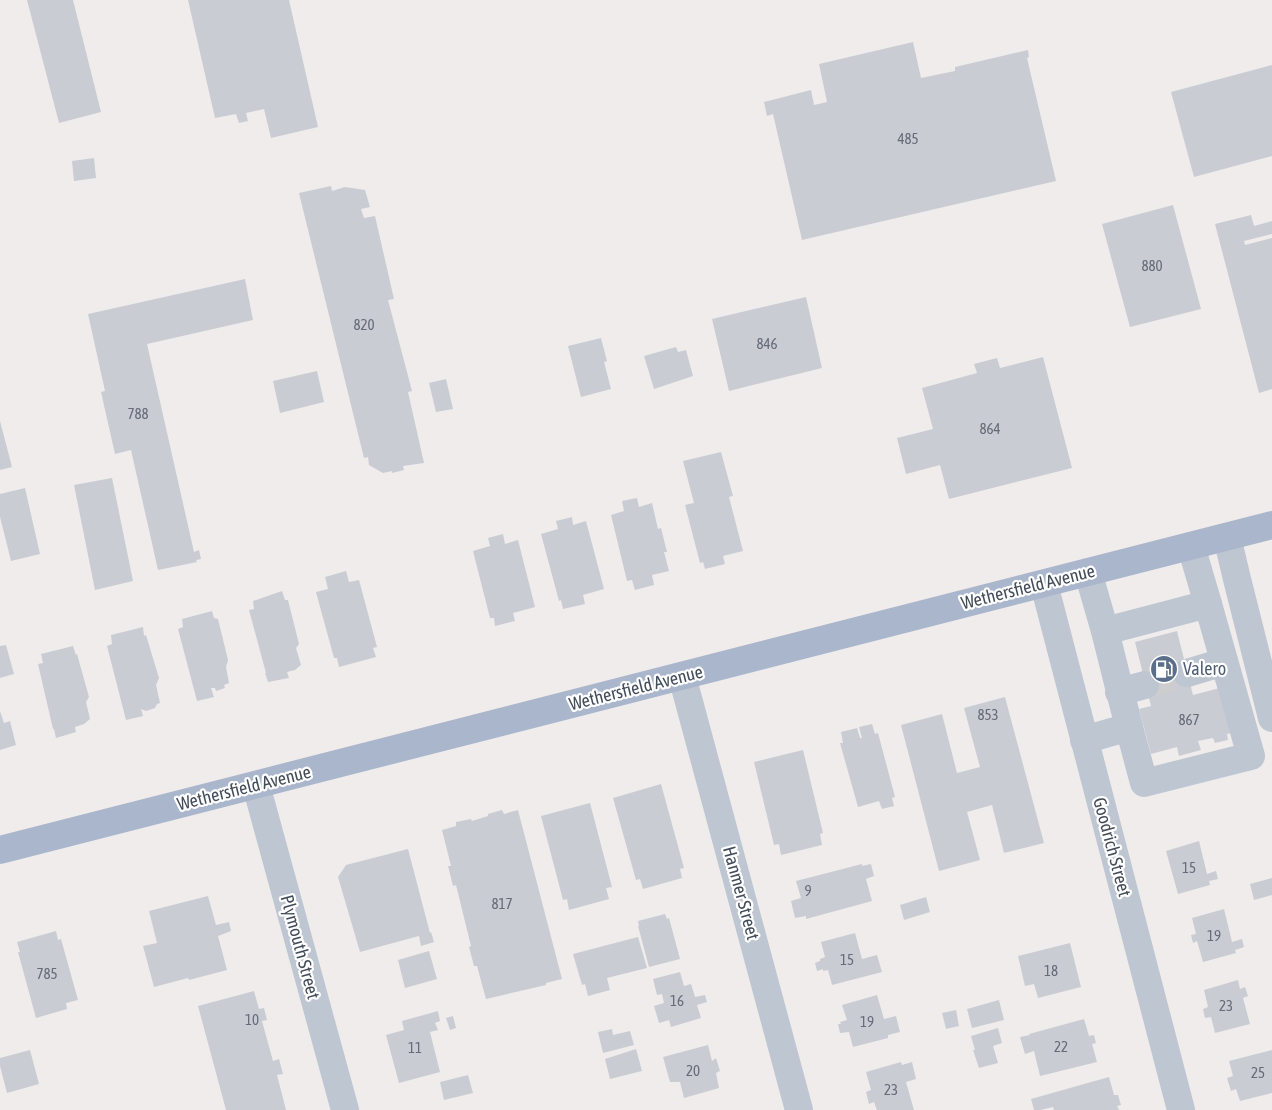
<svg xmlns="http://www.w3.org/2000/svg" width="1272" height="1110" font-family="'Asap Condensed',sans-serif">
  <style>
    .building { fill: #caccd4 }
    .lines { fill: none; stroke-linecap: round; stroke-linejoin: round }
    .minor-tunnel { stroke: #cdccce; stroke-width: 28; stroke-dasharray: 28 14; stroke-linecap: butt }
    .minor { stroke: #bec6d2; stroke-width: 28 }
    .major { stroke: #aab6cc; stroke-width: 28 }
    .labels { text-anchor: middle; stroke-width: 4.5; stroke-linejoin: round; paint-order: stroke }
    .number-label { font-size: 15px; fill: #656c78 }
    .street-label { font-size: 18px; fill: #434c59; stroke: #fff }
    .service-label { font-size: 18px; fill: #4e5e75; stroke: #fff; text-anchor: start }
  </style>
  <rect width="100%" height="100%" fill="#efeceb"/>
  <!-- building -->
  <g class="building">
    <polygon points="27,0 73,0 101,112 59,123"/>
    <polygon points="188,0 289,0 318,127 271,138 264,109 246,113 248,121 239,123 236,114 215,118"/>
    <polygon points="913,42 921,78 955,71 955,67 1028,50 1029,57 1027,58 1056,181 802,240 773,114 767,116 764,102 811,90 814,105 827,102 819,64"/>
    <polygon points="1272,65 1272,156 1194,177 1171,92"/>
    <polygon points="94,158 96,178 74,181 72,161"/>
    <polygon points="331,186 332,191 345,187 365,190 370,207 361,209 364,218 375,216 394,299 388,300 412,391 408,392 424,463 403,466 404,470 392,473 392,471 383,473 369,465 368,457 364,458 299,193"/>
    <polygon points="1173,205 1201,309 1130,327 1102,224"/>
    <polygon points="1251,215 1254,226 1272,221 1272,234 1244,241 1245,245 1272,238 1272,389 1259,393 1215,224"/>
    <polygon points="245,279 253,320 147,344 194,552 199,550 201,559 196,560 197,562 158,570 131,450 115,454 101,392 105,391 88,314"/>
    <polygon points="806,297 822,368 729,391 712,319"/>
    <polygon points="601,338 607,361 604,362 611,389 581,397 568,346"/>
    <polygon points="676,347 678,352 686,350 693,376 654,389 644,356"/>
    <polygon points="1043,357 1072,468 949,499 940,465 906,474 897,438 933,429 922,388 977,373 974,364 997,358 1000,368"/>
    <polygon points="317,371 324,402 280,413 273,381"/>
    <polygon points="446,379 453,409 436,412 429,383"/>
    <polygon points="0,421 12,467 0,470"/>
    <polygon points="721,452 733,496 729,497 743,551 723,556 725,564 705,569 703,562 700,563 685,505 694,503 683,461"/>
    <polygon points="112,478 133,581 95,590 74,485"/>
    <polygon points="25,488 40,554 11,561 0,517 0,494"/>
    <polygon points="637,498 639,507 652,503 658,529 661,528 667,552 664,552 669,571 652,575 654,585 635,590 632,580 627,581 611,515 624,511 622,501"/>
    <polygon points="572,517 573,525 586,521 604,589 583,595 585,604 563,609 561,600 559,601 541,534 558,529 556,521"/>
    <polygon points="503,534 505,544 518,540 535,607 513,613 515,621 495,626 494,618 490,618 473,551 490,546 488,538"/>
    <polygon points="346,571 349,582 359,580 377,647 373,648 376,657 339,667 337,658 334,658 316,592 328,589 325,577"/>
    <polygon points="282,591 285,600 288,600 299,644 296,648 301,665 295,670 287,672 289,678 268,682 265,673 266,673 249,610 254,609 253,601"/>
    <polygon points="212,611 214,618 218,619 228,660 226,667 229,683 224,685 225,688 216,691 215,688 211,688 214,697 197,701 178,629 183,627 182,619"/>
    <polygon points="143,627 144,636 146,635 159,678 156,685 160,703 157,704 155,708 146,711 141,709 143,716 126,720 107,646 112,644 111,635"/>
    <polygon points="1177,631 1193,695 1224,687 1236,732 1227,734 1228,740 1215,743 1213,738 1198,741 1201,750 1179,756 1177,747 1151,754 1139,709 1151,706 1135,642"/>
    <polygon points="6,645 14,674 0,678 0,646"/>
    <polygon points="73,646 76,655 77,654 89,697 86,702 90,719 84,724 75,727 76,732 56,738 54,729 53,729 38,664 43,663 41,654"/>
    <polygon points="1005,697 1044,843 1004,853 992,805 967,812 980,860 939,871 901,725 942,714 957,773 980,767 964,708"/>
    <polygon points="0,711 4,723 10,721 16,745 0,750"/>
    <polygon points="872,724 875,734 878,733 895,797 892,798 894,806 882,809 879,801 858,807 840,743 843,743 841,732 857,728 860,738 862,738 859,727"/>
    <polygon points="803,750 823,833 820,834 822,845 781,855 779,844 774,845 754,762"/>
    <polygon points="661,784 684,868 680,869 682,878 643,889 640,879 636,880 613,798"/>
    <polygon points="590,803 612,887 606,888 609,899 569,910 567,899 563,900 541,816"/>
    <polygon points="502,810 504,814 518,810 562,979 546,983 546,985 486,999 477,966 474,966 469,947 471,946 456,885 453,886 448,866 451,866 442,830 456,826 456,822 471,819 472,821 488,816 488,814"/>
    <polygon points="1199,841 1207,874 1216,871 1218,879 1209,881 1210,885 1178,894 1166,851"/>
    <polygon points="408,849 430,933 431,932 434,942 421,946 419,936 360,952 338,877 346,865"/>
    <polygon points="862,864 862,866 871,864 874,876 866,879 872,901 806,919 806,916 795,918 791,901 801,898 796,881"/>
    <polygon points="1272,878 1272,895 1254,900 1250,884"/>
    <polygon points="208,896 216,925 229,922 231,931 218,936 227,970 189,980 188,978 154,987 143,946 157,943 149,911"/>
    <polygon points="926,897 930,912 904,920 900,905"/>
    <polygon points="1224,909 1232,942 1242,939 1244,947 1235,950 1236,953 1203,962 1197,941 1193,943 1191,935 1196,934 1192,918"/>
    <polygon points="665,914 667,919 669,918 680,959 649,967 638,926 639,926 638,921"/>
    <polygon points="56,931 58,940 61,939 78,1000 66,1003 67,1009 36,1018 18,952 20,952 17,942"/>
    <polygon points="855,933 862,959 877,955 882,972 832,985 828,970 823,971 823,969 817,971 815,963 820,961 820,959 825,957 821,942"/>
    <polygon points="638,937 647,968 607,978 610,990 588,996 585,984 582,985 573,954"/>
    <polygon points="1070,943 1081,987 1038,998 1034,984 1025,986 1018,956"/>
    <polygon points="429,951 437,979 405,988 398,960"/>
    <polygon points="680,972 684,986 691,984 695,997 705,995 707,1002 697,1005 701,1018 671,1027 669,1020 659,1023 654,1006 664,1003 662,994 657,995 653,979"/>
    <polygon points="1238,980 1240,989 1245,987 1248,996 1243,998 1250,1024 1215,1033 1211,1017 1205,1018 1203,1009 1208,1007 1204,990"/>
    <polygon points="254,991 259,1009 264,1008 267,1020 262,1021 273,1061 279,1059 283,1074 277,1075 286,1110 226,1110 198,1006"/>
    <polygon points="877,995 884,1019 896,1016 900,1032 888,1035 888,1038 853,1047 849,1032 840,1033 838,1024 841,1024 840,1022 847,1020 842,1005"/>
    <polygon points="999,1000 1004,1020 972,1028 967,1009"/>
    <polygon points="956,1010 959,1026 946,1029 942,1013"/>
    <polygon points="438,1011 440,1021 435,1023 438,1030 430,1032 440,1072 399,1083 386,1035 404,1030 402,1021"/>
    <polygon points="453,1016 456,1028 450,1030 446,1018"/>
    <polygon points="1084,1019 1089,1036 1094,1035 1096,1043 1092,1044 1097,1062 1040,1076 1034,1051 1025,1054 1020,1037 1030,1035 1029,1034"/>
    <polygon points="998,1028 1002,1043 993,1046 998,1063 979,1068 973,1050 975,1050 971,1036"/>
    <polygon points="612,1029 613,1035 630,1031 634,1045 603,1053 598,1032"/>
    <polygon points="708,1045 712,1061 716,1058 720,1071 716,1073 719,1088 684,1098 680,1082 670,1082 663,1057"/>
    <polygon points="636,1049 642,1071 610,1079 605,1059"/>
    <polygon points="30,1050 39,1084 7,1093 0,1066 0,1058"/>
    <polygon points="1272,1050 1272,1093 1240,1101 1236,1089 1231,1091 1227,1078 1233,1076 1229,1061"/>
    <polygon points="901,1062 902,1065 912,1062 916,1079 906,1082 914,1110 877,1110 874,1102 869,1104 866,1092 871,1090 866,1072"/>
    <polygon points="468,1075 473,1093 444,1100 440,1082"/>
    <polygon points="1109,1077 1114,1095 1118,1095 1121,1105 1117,1106 1119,1110 1054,1110 1053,1107 1041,1110 1034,1110 1031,1099"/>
  </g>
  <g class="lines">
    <!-- minor-tunnel -->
    <polyline class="minor-tunnel" points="1145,685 1187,673"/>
    <!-- minor -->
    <g class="minor">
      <polyline points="1227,537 1237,579 1272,718"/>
      <polyline points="1088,572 1105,631"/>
      <polyline points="1044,584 1181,1110"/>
      <polyline points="1187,673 1224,662"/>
      <polyline points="682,676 799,1110"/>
      <polyline points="1119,692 1145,685"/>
      <polyline points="1129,727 1144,783 1251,756 1208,604"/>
      <polyline points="1084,740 1129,727 1105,631 1208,604 1191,546"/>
      <polyline points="256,785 345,1110"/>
    </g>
    <!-- major -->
    <polyline class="major" points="0,850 1272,525"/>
  </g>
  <!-- icons -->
  <defs>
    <g id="fuel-disc" transform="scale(1.4375)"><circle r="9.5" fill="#5c6f8a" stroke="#fff"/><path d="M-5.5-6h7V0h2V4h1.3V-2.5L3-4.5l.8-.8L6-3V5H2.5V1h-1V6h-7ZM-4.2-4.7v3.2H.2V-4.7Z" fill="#fff"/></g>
  </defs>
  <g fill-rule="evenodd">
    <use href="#fuel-disc" x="1164" y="669"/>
  </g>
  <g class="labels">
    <!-- number labels -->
    <g class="number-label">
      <text x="908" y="144">485</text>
      <text x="1152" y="271">880</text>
      <text x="364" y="330">820</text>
      <text x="767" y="349">846</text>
      <text x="138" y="419">788</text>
      <text x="990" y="434">864</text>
      <text x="988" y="720">853</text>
      <text x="1189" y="725">867</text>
      <text x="1189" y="873">15</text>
      <text x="808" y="896">9</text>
      <text x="502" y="909">817</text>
      <text x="1214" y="941">19</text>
      <text x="847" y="965">15</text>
      <text x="1051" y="976">18</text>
      <text x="47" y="979">785</text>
      <text x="677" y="1006">16</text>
      <text x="1226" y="1011">23</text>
      <text x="252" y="1025">10</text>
      <text x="867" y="1027">19</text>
      <text x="1061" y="1052">22</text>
      <text x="415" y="1053">11</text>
      <text x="693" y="1076">20</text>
      <text x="1258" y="1078">25</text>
      <text x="891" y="1095">23</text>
    </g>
    <!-- street labels -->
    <g class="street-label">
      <text transform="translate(1028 587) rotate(-14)" y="6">Wethersfield Avenue</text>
      <text transform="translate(636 688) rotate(-14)" y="6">Wethersfield Avenue</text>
      <text transform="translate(244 788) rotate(-14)" y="6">Wethersfield Avenue</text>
      <text transform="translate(1112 847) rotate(75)" y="6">Goodrich Street</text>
      <text transform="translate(741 893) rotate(75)" y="6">Hanmer Street</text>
      <text transform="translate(300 947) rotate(75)" y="6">Plymouth Street</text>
    </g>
    <!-- service labels -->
    <g class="service-label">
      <text x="1183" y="675">Valero</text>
    </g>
  </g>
</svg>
